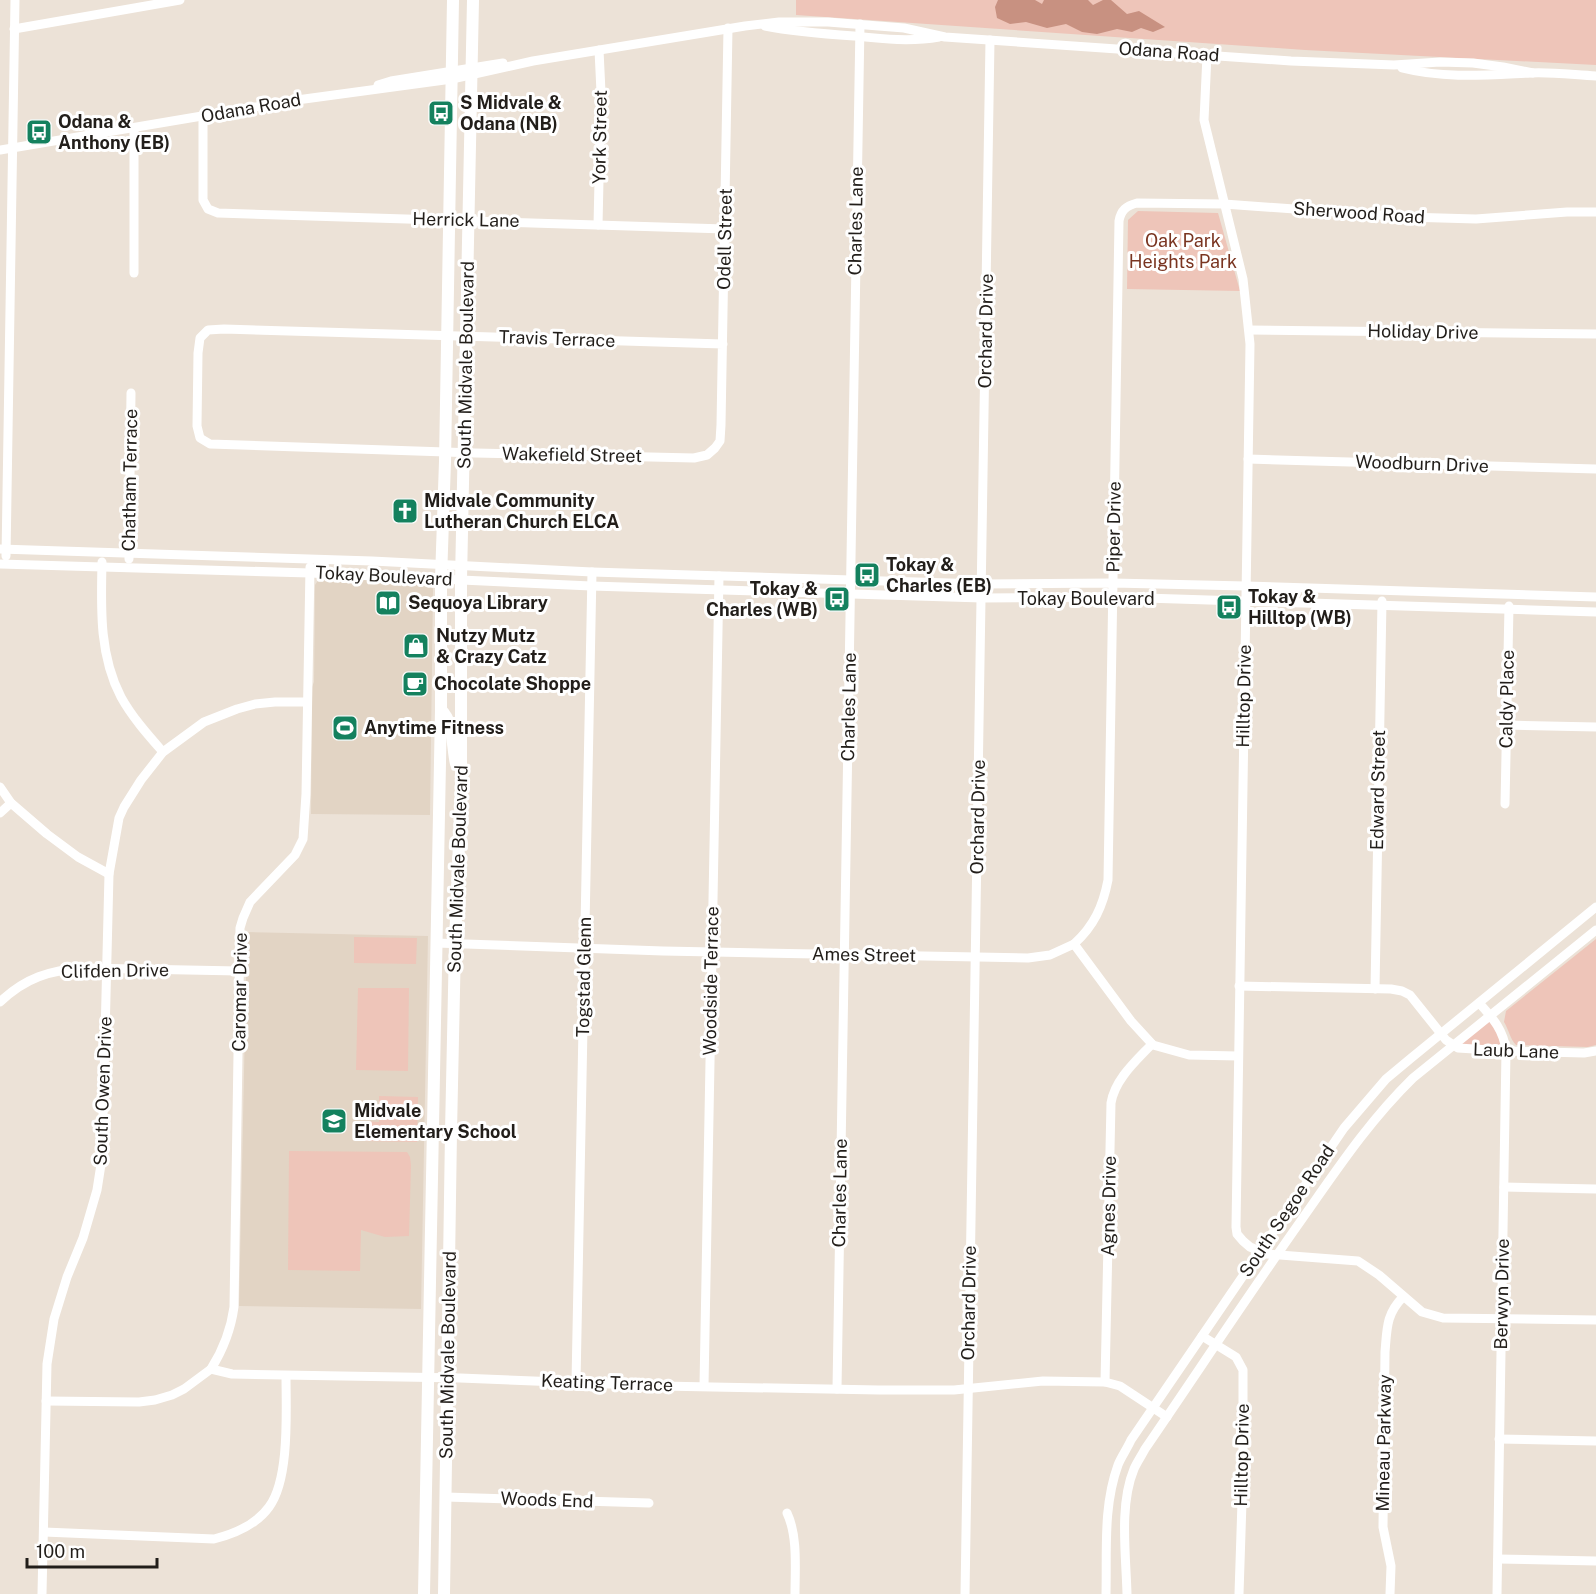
<svg xmlns="http://www.w3.org/2000/svg" width="1596" height="1594" font-family="'Public Sans',sans-serif">
  <style>
    .built { fill: #e2d4c4 }
    .green { fill: #eec5b9 }
    .forest { fill: #c89181 }
    .lines { fill: none; stroke-linecap: round; stroke-linejoin: round }
    .minor { stroke: #fff; stroke-width: 9 }
    .major { stroke: #fff; stroke-width: 12 }
    .labels { text-anchor: middle; stroke-width: 6; stroke-linejoin: round; paint-order: stroke }
    .street-label { font-size: 18px; fill: #221e1a; stroke: #fff }
    .poi-label { font-size: 18px; font-weight: bold; fill: #221e1a; stroke: #fff; text-anchor: start }
    .park-label { font-size: 18px; fill: #7a3521; stroke: #fff }
  </style>
  <rect width="100%" height="100%" fill="#ece2d7"/>
  <!-- built -->
  <g class="built">
    <polygon points="325,577 426,583 431,585 433,589 430,815 311,814 312,687 314,682 315,585 319,579"/>
    <polygon points="247,932 428,936 421,1309 239,1306"/>
  </g>
  <!-- green -->
  <g class="green">
    <polygon points="796,0 1596,0 1596,65 1305,50 796,15"/>
    <polygon points="1138,211 1218,213 1240,291 1127,289 1128,220"/>
    <polygon points="354,937 417,938 416,964 354,963"/>
    <path d="M1596 939V1045L1588 1047 1516 1045C1510 1039 1509 1030 1504 1022L1506 1011Z"/>
    <polygon points="358,988 409,988 408,1071 356,1070"/>
    <polygon points="1491,1015 1506,1051 1461,1049 1461,1040"/>
    <polygon points="379,1096 418,1097 417,1142 359,1141 359,1128 364,1121 379,1122"/>
    <polygon points="289,1151 407,1152 410,1157 411,1165 409,1236 385,1237 361,1230 360,1271 288,1270"/>
  </g>
  <!-- forest -->
  <polygon class="forest" points="998,0 1035,0 1042,4 1044,0 1088,0 1093,5 1103,0 1111,0 1127,14 1139,11 1165,27 1153,32 1141,28 1132,32 1117,29 1097,34 1082,32 1066,24 1047,28 1026,22 1010,24 997,18 995,7"/>
  <g class="lines">
    <!-- minor -->
    <g class="minor">
      <path d="M765 26C795 32 824 34 854 36 883 39 911 42 939 37"/>
      <polyline points="14,29 180,0"/>
      <polyline points="1207,55 1204,120 1243,279 1250,344 1236,1227 1237,1234 1243,1241 1250,1247 1267,1254 1358,1261 1379,1275 1422,1312 1443,1318 1596,1320"/>
      <path d="M1402 68C1445 79 1487 75 1531 73 1552 72 1575 75 1596 76"/>
      <polyline points="378,85 391,81 503,63"/>
      <polyline points="203,116 203,200 208,209 218,213 725,229"/>
      <polyline points="134,129 134,273"/>
      <polyline points="0,150 297,100 452,79 533,61 745,26 779,22 828,22 904,28 945,37 1291,61 1394,65 1440,62 1473,63 1503,67 1533,73"/>
      <polyline points="598,225 601,92 599,50"/>
      <polyline points="1249,330 1596,334"/>
      <polyline points="723,344 224,329 208,330 200,338 198,353 197,426 200,438 210,444 475,453 694,458 707,455 715,448 720,441 721,425 728,28"/>
      <polyline points="1248,459 1596,469"/>
      <polyline points="0,549 372,561 592,572 982,584 1113,583 1246,586 1596,597"/>
      <polyline points="6,556 15,0"/>
      <polyline points="129,559 131,393"/>
      <path d="M102 562C101 608 99 655 121 697 132 717 148 735 163 752"/>
      <polyline points="0,564 310,573 591,586 982,598 1113,597 1596,612"/>
      <polyline points="1507,725 1596,727"/>
      <polyline points="0,787 11,803 47,834 78,857 109,874"/>
      <polyline points="1505,804 1509,606"/>
      <polyline points="0,813 11,803"/>
      <polyline points="436,943 663,951 1028,958 1050,955 1074,944 1131,1021 1153,1045 1189,1055 1238,1056"/>
      <path d="M1074 944C1094 926 1103 906 1108 880L1119 221C1121 210 1126 206 1137 203L1224 204 1406 217 1476 219 1567 212H1596"/>
      <polyline points="1239,986 1391,989 1402,991 1410,995 1446,1040 1458,1048 1506,1051 1584,1053 1596,1051"/>
      <polyline points="1375,989 1382,601"/>
      <path d="M0 1002C25 978 50 970 84 968L239 971"/>
      <path d="M1479 1003C1493 1018 1504 1031 1506 1051L1497 1594"/>
      <polyline points="1504,1187 1596,1189"/>
      <polyline points="1202,1336 1236,1357 1243,1370 1243,1471 1239,1594"/>
      <path d="M211 1369C223 1350 231 1329 234 1307L240 928 243 918 250 902 295 855 303 839 306 794 310 567"/>
      <polyline points="576,1382 592,572"/>
      <path d="M1105 1382 1111 1103C1115 1079 1136 1061 1152 1044"/>
      <polyline points="704,1386 719,576"/>
      <polyline points="837,1389 860,24"/>
      <polyline points="46,1401 139,1402 155,1400 172,1395 184,1389 211,1369 232,1374 460,1378 661,1386 879,1390 954,1390 1043,1381 1105,1382 1120,1386 1167,1417"/>
      <polyline points="1499,1439 1596,1441"/>
      <polyline points="446,1497 649,1503"/>
      <path d="M787 1513C798 1536 795 1569 795 1594"/>
      <path d="M44 1532 214 1539C234 1534 256 1525 269 1507 290 1479 286 1410 286 1376"/>
      <polyline points="1498,1559 1596,1561"/>
      <polyline points="42,1594 47,1364 54,1319 67,1277 83,1238 97,1190 102,1158 109,874 119,818 124,807 141,780 163,752 204,722 237,709 255,704 275,702 307,702"/>
      <polyline points="965,1594 990,40"/>
      <path d="M1106 1594C1107 1551 1103 1506 1118 1465 1121 1457 1127 1449 1131 1440L1344 1128 1386 1079 1410 1059 1596 907"/>
      <path d="M1127 1594C1126 1555 1119 1505 1134 1469 1137 1462 1142 1455 1145 1449 1197 1373 1247 1297 1300 1222 1336 1171 1368 1122 1413 1078L1596 930"/>
      <path d="M1390 1594 1391 1566 1383 1527 1385 1352C1387 1329 1386 1314 1403 1297"/>
    </g>
    <!-- major -->
    <g class="major">
      <path d="M441 710C454 722 452 747 456 764"/>
      <polyline points="424,1594 441,710 441,579 445,461 453,0"/>
      <polyline points="444,1594 451,1132 455,944 461,791 461,580 473,0"/>
    </g>
  </g>
  <!-- icons -->
  <defs>
    <g id="bus-square" transform="scale(1.35)"><rect x="-9" y="-9" width="18" height="18" rx="4" fill="#14815e" stroke="#fff"/><path d="M-5-6H5V4H4V6H2V4H-2V6H-4V4H-5ZM-3.5-4V0h7V-4ZM-3.5 1.2v1.5H-2V1.2ZM2 1.2v1.5H3.5V1.2Z" fill="#fff"/></g>
    <g id="church-square" transform="scale(1.35)"><rect x="-9" y="-9" width="18" height="18" rx="4" fill="#14815e" stroke="#fff"/><path d="M-1.2-6h2.4v3.5h3.3v2.4h-3.3V6h-2.4V-.1h-3.3v-2.4h3.3Z" fill="#fff"/></g>
    <g id="library-square" transform="scale(1.35)"><rect x="-9" y="-9" width="18" height="18" rx="4" fill="#14815e" stroke="#fff"/><path d="M-6-4Q-3-5.5-.7-3.5V5Q-3 3-6 4ZM6-4Q3-5.5 .7-3.5V5Q3 3 6 4Z" fill="#fff"/></g>
    <g id="shop-square" transform="scale(1.35)"><rect x="-9" y="-9" width="18" height="18" rx="4" fill="#14815e" stroke="#fff"/><path d="M-5-2.5h2.3a2.7 3.5 0 0 1 5.4 0H5L5.5 6h-11ZM-1.5-2.5h3a1.5 2.3 0 0 0-3 0Z" fill="#fff"/></g>
    <g id="cafe-square" transform="scale(1.35)"><rect x="-9" y="-9" width="18" height="18" rx="4" fill="#14815e" stroke="#fff"/><path d="M-5.5-4.5H6V0H3Q3 3.5 0 3.5H-2.5Q-5.5 3.5-5.5 0ZM3-3.2v2h1.7v-2ZM-6 4.5H4V6H-6Z" fill="#fff"/></g>
    <g id="stadium-square" transform="scale(1.35)"><rect x="-9" y="-9" width="18" height="18" rx="4" fill="#14815e" stroke="#fff"/><path d="M0-5a6.5 5 0 1 0 0 10a6.5 5 0 1 0 0-10ZM-3.5-1.8h7v3.6h-7Z" fill="#fff"/></g>
    <g id="school-square" transform="scale(1.35)"><rect x="-9" y="-9" width="18" height="18" rx="4" fill="#14815e" stroke="#fff"/><path d="M0-5L7-2L0 1L-7-2ZM-4 1L0 2.5L4 1V4Q0 6-4 4Z" fill="#fff"/></g>
  </defs>
  <g fill-rule="evenodd">
    <use href="#bus-square" x="441" y="113"/>
    <use href="#bus-square" x="39" y="132"/>
    <use href="#church-square" x="405" y="511"/>
    <use href="#bus-square" x="867" y="575"/>
    <use href="#bus-square" x="837" y="599"/>
    <use href="#library-square" x="388" y="603"/>
    <use href="#bus-square" x="1229" y="607"/>
    <use href="#shop-square" x="416" y="646"/>
    <use href="#cafe-square" x="415" y="684"/>
    <use href="#stadium-square" x="345" y="728"/>
    <use href="#school-square" x="334" y="1121"/>
  </g>
  <g class="labels">
    <!-- street labels -->
    <g class="street-label">
      <text transform="translate(1169 52) rotate(4)" y="6">Odana Road</text>
      <text transform="translate(251 108) rotate(-10)" y="6">Odana Road</text>
      <text transform="translate(600 137) rotate(-89)" y="6">York Street</text>
      <text transform="translate(1359 213) rotate(4)" y="6">Sherwood Road</text>
      <text transform="translate(466 220) rotate(1)" y="6">Herrick Lane</text>
      <text transform="translate(856 221) rotate(-89)" y="6">Charles Lane</text>
      <text transform="translate(725 239) rotate(-89)" y="6">Odell Street</text>
      <text transform="translate(986 331) rotate(-89)" y="6">Orchard Drive</text>
      <text transform="translate(1423 332) rotate(1)" y="6">Holiday Drive</text>
      <text transform="translate(557 339) rotate(2)" y="6">Travis Terrace</text>
      <text transform="translate(466 365) rotate(-89)" y="6">South Midvale Boulevard</text>
      <text transform="translate(572 455) rotate(1)" y="6">Wakefield Street</text>
      <text transform="translate(1422 464) rotate(2)" y="6">Woodburn Drive</text>
      <text transform="translate(130 480) rotate(-89)" y="6">Chatham Terrace</text>
      <text transform="translate(1114 527) rotate(-89)" y="6">Piper Drive</text>
      <text transform="translate(384 576) rotate(3)" y="6">Tokay Boulevard</text>
      <text x="1086" y="605">Tokay Boulevard</text>
      <text transform="translate(1244 696) rotate(-89)" y="6">Hilltop Drive</text>
      <text transform="translate(1507 699) rotate(-89)" y="6">Caldy Place</text>
      <text transform="translate(849 707) rotate(-89)" y="6">Charles Lane</text>
      <text transform="translate(1378 790) rotate(-89)" y="6">Edward Street</text>
      <text transform="translate(978 817) rotate(-89)" y="6">Orchard Drive</text>
      <text transform="translate(458 869) rotate(-88)" y="6">South Midvale Boulevard</text>
      <text transform="translate(864 955) rotate(1)" y="6">Ames Street</text>
      <text transform="translate(115 971) rotate(-1)" y="6">Clifden Drive</text>
      <text transform="translate(584 977) rotate(-89)" y="6">Togstad Glenn</text>
      <text transform="translate(711 981) rotate(-89)" y="6">Woodside Terrace</text>
      <text transform="translate(240 992) rotate(-89)" y="6">Caromar Drive</text>
      <text transform="translate(1516 1051) rotate(2)" y="6">Laub Lane</text>
      <text transform="translate(103 1091) rotate(-88)" y="6">South Owen Drive</text>
      <text transform="translate(840 1193) rotate(-89)" y="6">Charles Lane</text>
      <text transform="translate(1109 1206) rotate(-89)" y="6">Agnes Drive</text>
      <text transform="translate(1287 1211) rotate(-56)" y="6">South Segoe Road</text>
      <text transform="translate(1502 1294) rotate(-89)" y="6">Berwyn Drive</text>
      <text transform="translate(969 1303) rotate(-89)" y="6">Orchard Drive</text>
      <text transform="translate(448 1355) rotate(-89)" y="6">South Midvale Boulevard</text>
      <text transform="translate(607 1383) rotate(2)" y="6">Keating Terrace</text>
      <text transform="translate(1384 1443) rotate(-89)" y="6">Mineau Parkway</text>
      <text transform="translate(1242 1455) rotate(-89)" y="6">Hilltop Drive</text>
      <text transform="translate(547 1500) rotate(2)" y="6">Woods End</text>
    </g>
    <!-- poi labels -->
    <g class="poi-label">
      <text x="460" y="109">S Midvale &amp;<tspan x="460" dy="21">Odana (NB)</tspan></text>
      <text x="58" y="128">Odana &amp;<tspan x="58" dy="21">Anthony (EB)</tspan></text>
      <text x="424" y="507">Midvale Community<tspan x="424" dy="21">Lutheran Church ELCA</tspan></text>
      <text x="886" y="571">Tokay &amp;<tspan x="886" dy="21">Charles (EB)</tspan></text>
      <text x="818" y="595" text-anchor="end">Tokay &amp;<tspan x="818" dy="21">Charles (WB)</tspan></text>
      <text x="1248" y="603">Tokay &amp;<tspan x="1248" dy="21">Hilltop (WB)</tspan></text>
      <text x="408" y="609">Sequoya Library</text>
      <text x="436" y="642">Nutzy Mutz<tspan x="436" dy="21">&amp; Crazy Catz</tspan></text>
      <text x="434" y="690">Chocolate Shoppe</text>
      <text x="364" y="734">Anytime Fitness</text>
      <text x="354" y="1117">Midvale<tspan x="354" dy="21">Elementary School</tspan></text>
    </g>
    <!-- park labels -->
    <g class="park-label">
      <text x="1183" y="247">Oak Park<tspan x="1183" dy="21">Heights Park</tspan></text>
    </g>
  </g>
  <!-- scale -->
  <path d="M27 1558v9h130v-9" fill="none" stroke="#221e1a" stroke-width="3"/>
  <text x="36" y="1558" font-size="18" fill="#221e1a" stroke="#ffffff" stroke-width="4.5" paint-order="stroke">100 m</text>
</svg>
